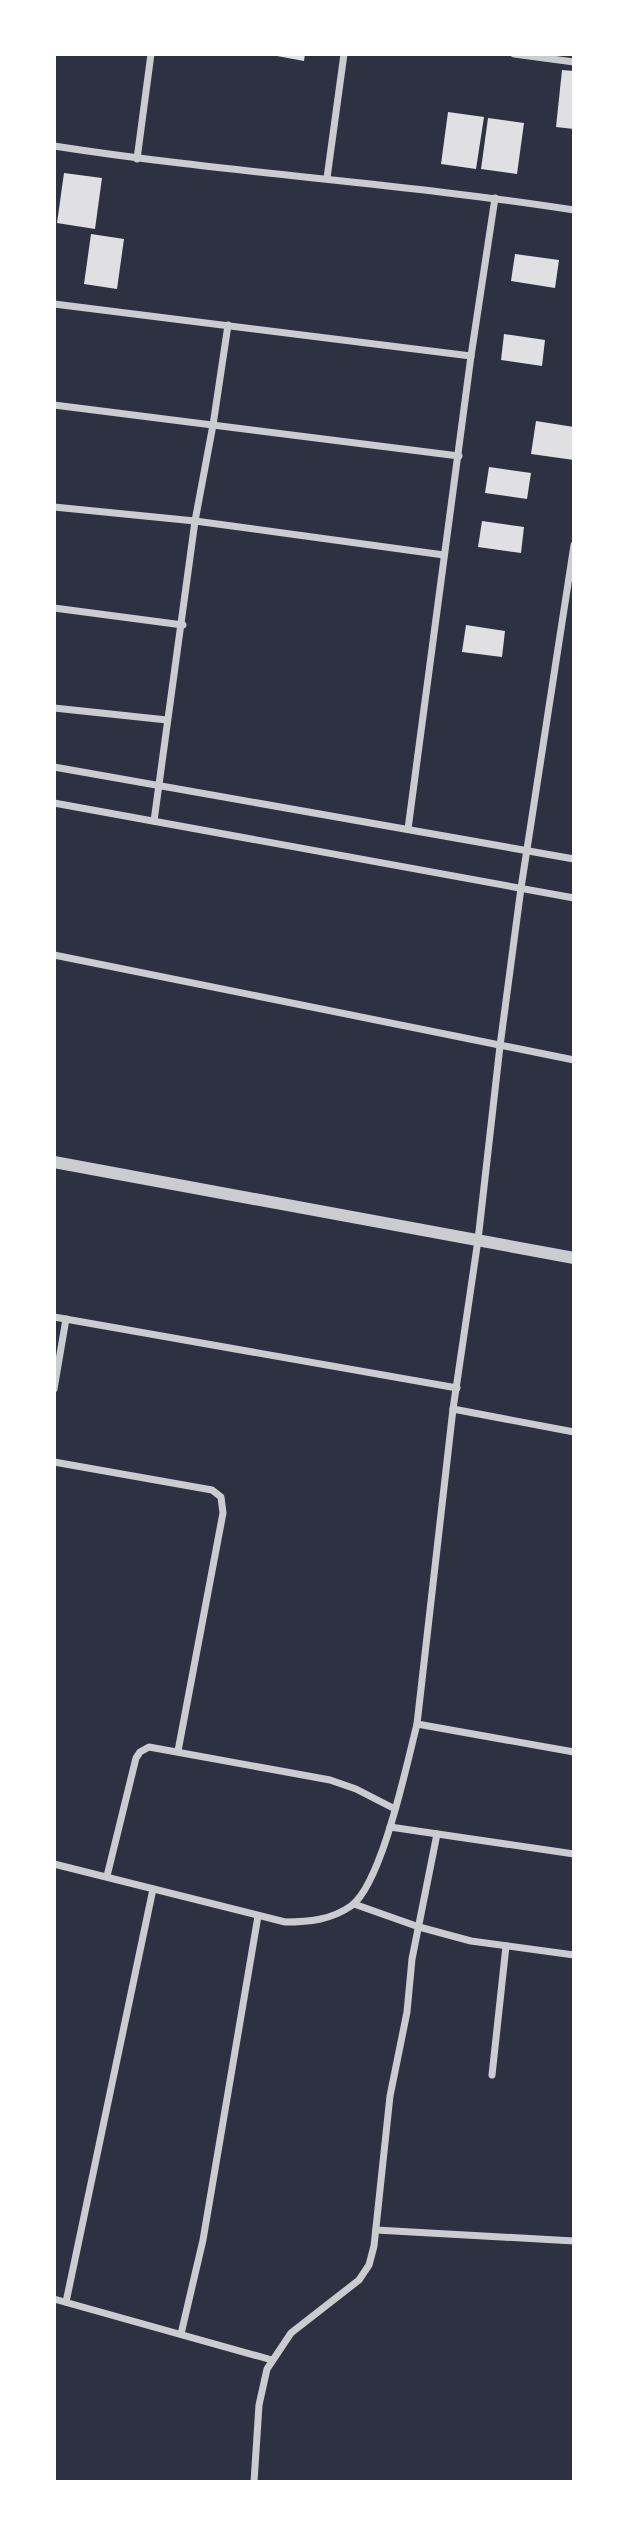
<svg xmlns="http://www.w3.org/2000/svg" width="628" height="2536" font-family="Manrope,sans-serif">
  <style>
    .building { fill: #e0e0e3 }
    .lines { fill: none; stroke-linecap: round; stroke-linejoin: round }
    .minor { stroke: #caccd0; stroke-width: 7 }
    .tertiary { stroke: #caccd0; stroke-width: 12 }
  </style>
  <rect width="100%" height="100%" fill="#2d3142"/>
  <!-- building -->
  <g class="building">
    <polygon points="266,54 305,54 304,61"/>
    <polygon points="562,70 574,71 574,129 556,127"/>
    <polygon points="448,112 484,117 476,169 441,164"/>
    <polygon points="488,118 524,123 517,174 481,169"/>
    <polygon points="64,173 102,178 95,229 57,223"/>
    <polygon points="91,234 124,239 117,289 84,284"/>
    <polygon points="515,254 559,260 555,288 511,281"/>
    <polygon points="504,334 545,340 542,366 501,360"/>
    <polygon points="536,421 574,427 574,460 531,454"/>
    <polygon points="489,467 531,473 527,499 485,493"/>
    <polygon points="482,521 524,527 521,553 478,547"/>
    <polygon points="466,625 505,631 502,657 462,652"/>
  </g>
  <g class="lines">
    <!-- minor -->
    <g class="minor">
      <polyline points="514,54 574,62"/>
      <path d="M54 146C227 173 401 183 574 210"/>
      <polyline points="137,159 151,54"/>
      <polyline points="327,178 344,54"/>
      <polyline points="54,304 471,356"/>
      <polyline points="54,405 459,456"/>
      <polyline points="54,507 195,521 444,555"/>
      <polyline points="574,545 521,888 500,1046 478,1240 453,1409 417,1724 574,1752"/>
      <polyline points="54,608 183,625"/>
      <polyline points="54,708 167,720"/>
      <polyline points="54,767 574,859"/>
      <polyline points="54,803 574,898"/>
      <polyline points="154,821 195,521 213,425 228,325"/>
      <polyline points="408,829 471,356 495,198"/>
      <polyline points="54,955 574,1060"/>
      <polyline points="54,1317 457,1388"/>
      <polyline points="54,1389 66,1319"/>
      <polyline points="453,1409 574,1432"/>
      <polyline points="54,1462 212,1490 221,1497 223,1513 178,1751"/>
      <polyline points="390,1827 574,1854"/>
      <path d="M54 1864 285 1922C309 1922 331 1920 351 1906 382 1884 407 1763 417 1724"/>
      <polyline points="107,1876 136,1758 140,1752 149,1747 330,1780 356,1789 395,1809"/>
      <polyline points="354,1904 419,1927 471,1941 574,1955"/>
      <polyline points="492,2075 506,1946"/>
      <polyline points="376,2230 574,2241"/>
      <polyline points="54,2299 272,2360"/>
      <polyline points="66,2302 153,1889"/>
      <polyline points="181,2334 203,2240 258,1916"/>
      <polyline points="254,2482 259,2405 267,2369 291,2333 359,2280 369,2265 374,2246 390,2096 407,2012 412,1959 437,1834"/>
    </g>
    <!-- tertiary -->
    <polyline class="tertiary" points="54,1162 574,1258"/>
  </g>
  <!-- border -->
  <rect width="628" height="2536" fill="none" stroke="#ffffff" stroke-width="112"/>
</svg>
